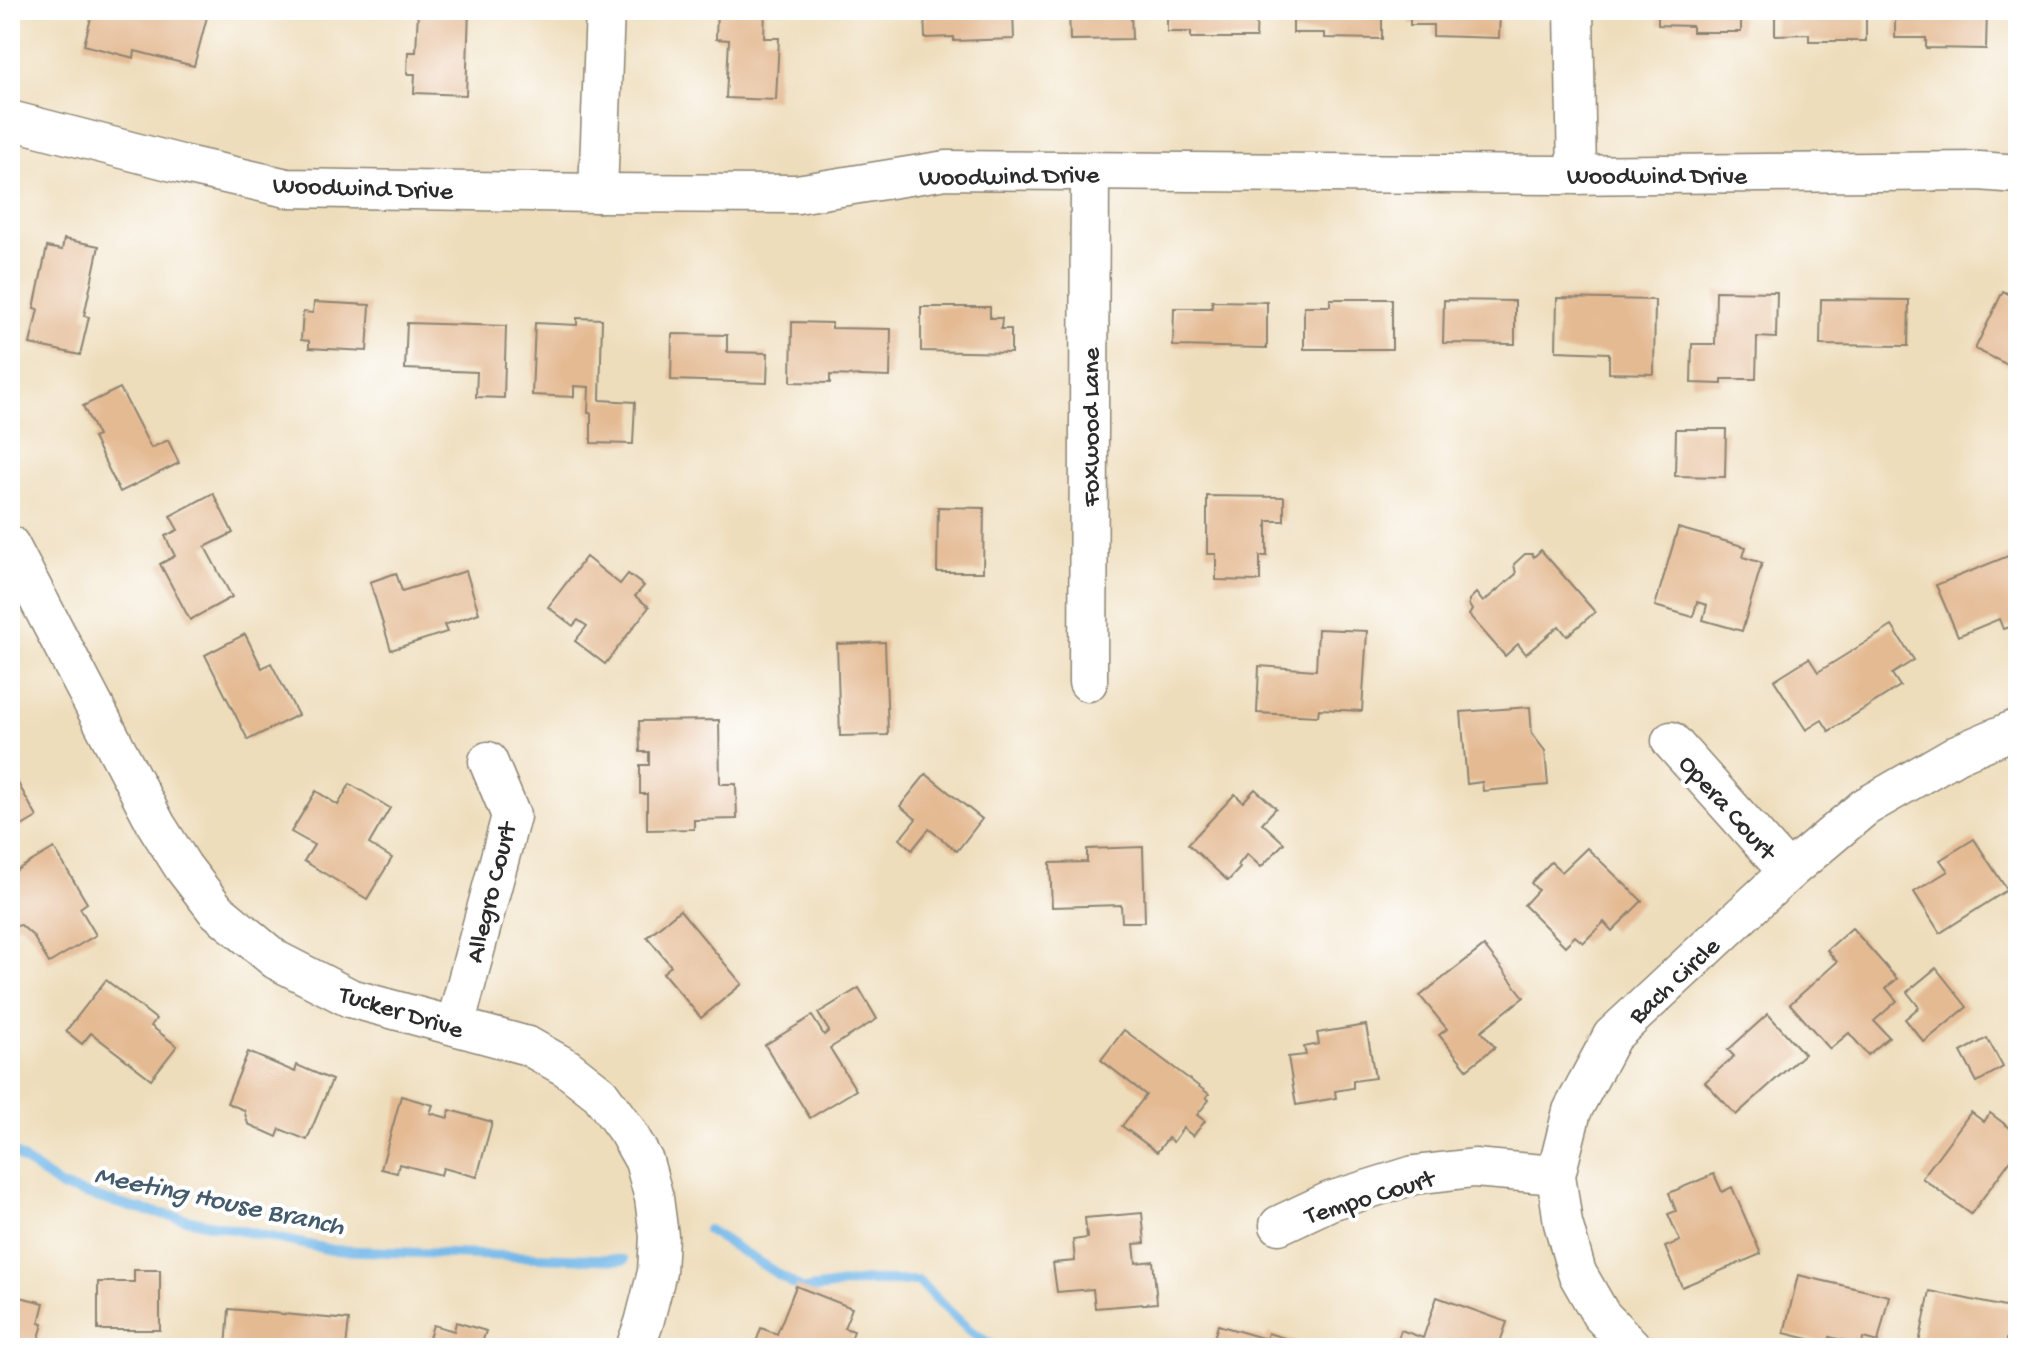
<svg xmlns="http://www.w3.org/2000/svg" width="2028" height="1358" font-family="'Gochi Hand',sans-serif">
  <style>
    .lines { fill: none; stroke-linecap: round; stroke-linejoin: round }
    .stream { stroke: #72b7e8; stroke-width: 10 }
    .building { fill: #e4ba93 }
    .minor-casing { stroke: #8c8473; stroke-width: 41 }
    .minor { stroke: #fff; stroke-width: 38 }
    .labels { text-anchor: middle; stroke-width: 8; stroke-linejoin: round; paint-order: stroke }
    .street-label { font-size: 26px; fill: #2b2b2b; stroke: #fff }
    .water-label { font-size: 28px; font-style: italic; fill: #445c6d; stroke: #fff }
  </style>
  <rect width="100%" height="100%" fill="#fff"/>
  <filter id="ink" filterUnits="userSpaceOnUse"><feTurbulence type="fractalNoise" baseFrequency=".0125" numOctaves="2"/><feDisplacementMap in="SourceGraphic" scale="16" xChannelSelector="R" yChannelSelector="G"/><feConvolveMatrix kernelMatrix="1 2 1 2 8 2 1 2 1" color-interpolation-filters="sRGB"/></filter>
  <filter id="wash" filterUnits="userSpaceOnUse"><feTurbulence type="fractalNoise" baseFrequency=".006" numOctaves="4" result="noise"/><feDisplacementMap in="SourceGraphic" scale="32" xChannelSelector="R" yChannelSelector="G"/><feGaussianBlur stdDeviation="1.8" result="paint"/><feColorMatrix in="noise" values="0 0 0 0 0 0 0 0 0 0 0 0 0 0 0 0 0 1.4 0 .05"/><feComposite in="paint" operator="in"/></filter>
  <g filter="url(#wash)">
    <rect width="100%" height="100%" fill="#edb"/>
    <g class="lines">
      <!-- stream -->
      <g class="stream">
        <polyline points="10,1150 61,1187 134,1208 332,1250 624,1260"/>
        <polyline points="708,1230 803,1290 866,1281 918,1281 972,1333 997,1348"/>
      </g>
    </g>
    <g id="blocks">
      <!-- building -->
      <g class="building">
        <polygon points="93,10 182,10 207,17 194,66 135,51 134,58 84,45"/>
        <polygon points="418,10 469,10 466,95 414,93 415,74 407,74 408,52 416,52"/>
        <polygon points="717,10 765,10 764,38 779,38 776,100 726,98 729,40 716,39"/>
        <polygon points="924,10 1013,10 1014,39 954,41 954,37 925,38"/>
        <polygon points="1069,10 1131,10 1132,39 1070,40"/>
        <polygon points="1167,10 1257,10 1256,38 1191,38 1191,32 1167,32"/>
        <polygon points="1293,10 1382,10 1382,39 1325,38 1325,33 1293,33"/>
        <polygon points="1410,10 1500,10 1499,38 1433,36 1433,25 1410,25"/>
        <polygon points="1658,10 1741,10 1741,32 1692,32 1692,26 1658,25"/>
        <polygon points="1775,10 1866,10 1866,41 1809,41 1809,34 1775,35"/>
        <polygon points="1895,10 1987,10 1986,49 1926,48 1926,38 1895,38"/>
        <polygon points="2016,11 2018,12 2018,33 2013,33"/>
        <polygon points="64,239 99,246 84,316 89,317 80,355 30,344 38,309 34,308 47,247 62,250"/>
        <polygon points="1716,291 1777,292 1776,338 1757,337 1756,379 1722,379 1722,384 1691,383 1692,344 1715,344"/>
        <polygon points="2003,291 2018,299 2018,360 2014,368 1975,349"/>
        <polygon points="1557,298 1655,300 1654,374 1609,373 1609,353 1556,351"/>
        <polygon points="1330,299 1392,299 1392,349 1304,349 1304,306 1330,306"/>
        <polygon points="1821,299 1909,300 1908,346 1820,345"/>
        <polygon points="1444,300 1515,301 1515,344 1443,343"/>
        <polygon points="1212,301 1267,302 1267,348 1173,346 1174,308 1212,308"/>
        <polygon points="314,302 370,305 367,351 309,348 309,341 301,340 303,312 313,313"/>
        <polygon points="921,307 990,307 990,318 1002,318 1001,329 1011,329 1011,353 921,351"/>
        <polygon points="577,318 602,319 600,400 635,402 633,444 591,443 591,413 588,413 589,387 574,386 574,397 532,395 535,323 577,325"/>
        <polygon points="792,322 832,323 832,328 891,329 890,377 830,375 830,383 791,382"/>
        <polygon points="407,323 506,326 504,398 476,397 477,372 405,369"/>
        <polygon points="672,334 727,335 727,352 768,353 767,383 671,380"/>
        <polygon points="120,388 151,448 168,440 179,463 120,492 93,438 98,436 83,406"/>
        <polygon points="1676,429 1726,429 1725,477 1675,476"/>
        <polygon points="213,493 233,533 205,547 232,597 190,620 160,564 175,556 165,536 178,530 170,516"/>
        <polygon points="1207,496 1284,497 1284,521 1267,521 1267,556 1260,556 1260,581 1216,580 1216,554 1207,554"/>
        <polygon points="938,507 984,508 983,572 937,572"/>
        <polygon points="1678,528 1746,547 1743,557 1762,563 1742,631 1703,620 1707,605 1697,602 1693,617 1655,606"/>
        <polygon points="1541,550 1595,612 1567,636 1559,626 1526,654 1518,644 1505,656 1469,615 1472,610 1469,605 1469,600 1476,593 1483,602 1516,574 1514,564 1525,554 1532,554 1534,557"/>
        <polygon points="2013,554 2018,565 2018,624 2003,629 1999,619 1958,636 1936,585"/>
        <polygon points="586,557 620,584 628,574 644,586 635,596 649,607 605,664 575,641 587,626 578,620 573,626 548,607"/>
        <polygon points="466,571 479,613 444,625 447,632 391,650 370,582 396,573 402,591"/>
        <polygon points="1892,626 1914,660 1892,674 1900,686 1829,731 1822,720 1806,730 1774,680 1809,658 1818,672"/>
        <polygon points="1318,629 1367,631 1362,711 1319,709 1318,716 1257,713 1259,666 1316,670"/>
        <polygon points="245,634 262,668 271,663 298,715 248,740 205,655"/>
        <polygon points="885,642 888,735 840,736 837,644"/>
        <polygon points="1530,707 1532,734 1545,751 1548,785 1483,791 1482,782 1467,784 1461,712"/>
        <polygon points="719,720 720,784 736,784 737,819 694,820 694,829 647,830 647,794 640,794 640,765 649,765 649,752 640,752 639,721"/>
        <polygon points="10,769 37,817 10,833"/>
        <polygon points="926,774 982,819 957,851 929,829 912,850 900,839 916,819 900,806"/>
        <polygon points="350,784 390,808 369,844 392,858 367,899 304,861 314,845 291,832 316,791 338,805"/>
        <polygon points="1255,789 1276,808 1262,823 1284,843 1261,867 1247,854 1238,865 1240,868 1228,881 1188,844 1235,794 1243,802"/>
        <polygon points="1974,839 2007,890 1940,933 1914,892 1948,871 1940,860"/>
        <polygon points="1143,847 1145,922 1122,922 1121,905 1052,907 1050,863 1087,862 1087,849"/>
        <polygon points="54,848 87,903 80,908 96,935 49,963 33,936 21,925 10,927 10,874"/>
        <polygon points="1587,848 1642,901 1612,931 1604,922 1583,943 1575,936 1565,946 1524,905 1538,890 1531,883 1551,862 1562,872"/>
        <polygon points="680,910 742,984 701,1018 663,973 671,966 647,937"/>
        <polygon points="1852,928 1897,979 1886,988 1897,1001 1874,1021 1889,1037 1868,1055 1849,1033 1830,1049 1790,1004 1837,962 1827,950"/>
        <polygon points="1484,946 1524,997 1481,1031 1495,1047 1467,1069 1439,1035 1447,1029 1420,996"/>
        <polygon points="1936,968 1967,1007 1924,1042 1905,1019 1919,1007 1907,992"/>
        <polygon points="106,980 156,1019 151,1026 177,1046 151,1079 91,1033 82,1044 66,1031"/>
        <polygon points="859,988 877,1019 830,1048 856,1090 810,1118 765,1045 812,1016 824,1035 829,1031 818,1013"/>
        <polygon points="1768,1014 1804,1054 1736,1115 1705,1082 1734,1056 1728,1050"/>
        <polygon points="1366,1025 1375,1078 1353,1081 1353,1088 1335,1091 1336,1098 1296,1105 1288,1057 1306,1055 1304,1047 1319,1044 1317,1033"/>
        <polygon points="1124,1030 1209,1094 1206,1097 1209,1100 1197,1115 1205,1121 1193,1136 1183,1128 1173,1142 1168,1138 1157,1152 1122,1126 1146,1095 1101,1060"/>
        <polygon points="1987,1038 2003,1067 1977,1082 1961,1052"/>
        <polygon points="248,1052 295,1072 297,1065 332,1080 307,1140 280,1129 277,1137 248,1124 244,1110 227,1103"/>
        <polygon points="401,1096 433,1105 430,1113 448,1118 450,1110 492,1122 477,1177 443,1168 441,1175 399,1164 397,1173 381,1169"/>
        <polygon points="1971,1112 1984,1122 1990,1113 2018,1134 2018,1150 1971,1214 1922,1178"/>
        <polygon points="1714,1174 1722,1192 1732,1187 1761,1254 1682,1287 1665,1247 1680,1241 1668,1214 1676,1211 1669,1193"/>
        <polygon points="1142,1213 1145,1243 1134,1244 1136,1263 1153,1261 1157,1303 1095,1308 1093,1289 1057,1292 1053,1263 1075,1261 1073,1240 1087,1238 1085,1218"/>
        <polygon points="134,1270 160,1270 160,1330 98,1330 98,1282 134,1282"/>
        <polygon points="1798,1275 1889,1296 1878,1342 1863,1338 1862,1345 1830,1337 1829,1344 1784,1333"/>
        <polygon points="796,1286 852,1308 844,1328 854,1331 848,1348 754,1348 761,1328 777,1334"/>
        <polygon points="1930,1291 2014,1309 2005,1348 1918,1348"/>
        <polygon points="20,1297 44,1303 39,1323 43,1324 36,1348 10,1348 10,1314 15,1315"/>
        <polygon points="1437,1297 1507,1322 1498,1348 1395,1348 1401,1330 1423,1338"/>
        <polygon points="229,1309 349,1320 346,1348 226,1348"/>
        <polygon points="456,1322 486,1331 482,1343 497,1348 426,1348 433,1325 454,1331"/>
        <polygon points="1218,1325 1266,1339 1268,1333 1317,1348 1211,1348"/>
      </g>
    </g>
  </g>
  <g filter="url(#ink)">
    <use href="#blocks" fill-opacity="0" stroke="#8c8473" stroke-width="2"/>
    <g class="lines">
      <!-- minor casing -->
      <g class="minor-casing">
        <g id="minor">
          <polyline points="1574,10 1577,175"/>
          <polyline points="10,120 181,164 287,188 598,193 797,194 946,170 1559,175 1979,171 2018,174"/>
          <polyline points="598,193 605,10"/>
          <polyline points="10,545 157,826 183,867 216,910 276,960 350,998 528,1046 567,1068 600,1094 627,1131 644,1161 654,1198 659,1236 657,1272 644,1323 635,1348"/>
          <polyline points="1088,682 1090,171"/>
          <polyline points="1671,741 1788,872"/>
          <polyline points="455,1026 511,816 488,761"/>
          <polyline points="1279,1225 1330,1201 1414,1175 1474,1168 1556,1175"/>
          <polyline points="1633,1348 1601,1315 1577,1273 1563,1223 1556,1175 1572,1111 1612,1036 1788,872 1865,807 1957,754 2018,728"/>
        </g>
      </g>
      <!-- minor -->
      <use href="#minor" class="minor"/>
    </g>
  </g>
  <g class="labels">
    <!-- street labels -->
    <g class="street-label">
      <text transform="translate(1009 174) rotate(-1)" y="9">Woodwind Drive</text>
      <text x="1657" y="183">Woodwind Drive</text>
      <text transform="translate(363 186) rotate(2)" y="9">Woodwind Drive</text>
      <text transform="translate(1089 427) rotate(-90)" y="9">Foxwood Lane</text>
      <text transform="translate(1729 806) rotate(48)" y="9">Opera Court</text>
      <text transform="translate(489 892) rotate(-76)" y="9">Allegro Court</text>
      <text transform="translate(1673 979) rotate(-43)" y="9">Bach Circle</text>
      <text transform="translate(402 1010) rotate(17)" y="9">Tucker Drive</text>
      <text transform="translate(1369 1195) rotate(-17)" y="9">Tempo Court</text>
    </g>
    <!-- water labels -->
    <g class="water-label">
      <text transform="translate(220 1198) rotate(12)" y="10">Meeting House Branch</text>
    </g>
  </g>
  <!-- margin -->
  <rect width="2028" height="1358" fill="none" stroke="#fff" stroke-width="40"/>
</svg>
